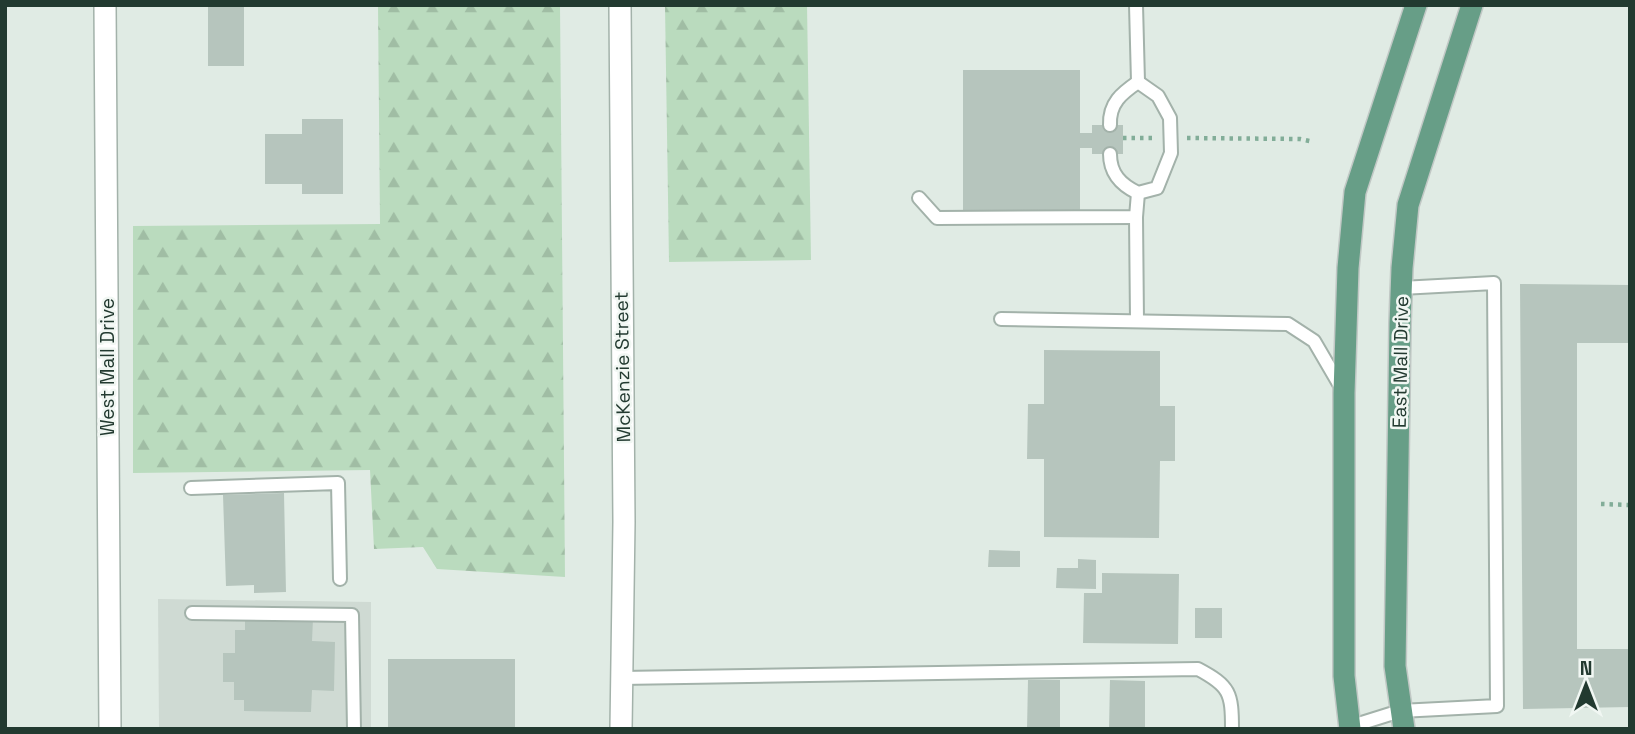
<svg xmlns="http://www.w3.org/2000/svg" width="1635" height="734" font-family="'Space Grotesk',sans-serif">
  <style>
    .built { fill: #cfdad3 }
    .forest { fill: url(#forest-firs) }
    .building { fill: #b6c5bd }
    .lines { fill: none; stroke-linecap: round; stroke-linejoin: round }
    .service-casing { stroke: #a3b2aa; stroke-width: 16 }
    .minor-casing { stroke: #a3b2aa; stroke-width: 24 }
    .tertiary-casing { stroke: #a3b2aa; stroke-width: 24 }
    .primary-casing { stroke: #c1c8c5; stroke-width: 24 }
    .path { stroke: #82ad98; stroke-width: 4.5; stroke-dasharray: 3.5 5; stroke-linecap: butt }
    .service { stroke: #fff; stroke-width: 12 }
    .minor { stroke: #fff; stroke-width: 21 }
    .tertiary { stroke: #fff; stroke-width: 21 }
    .primary { stroke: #679e87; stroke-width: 21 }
    .labels { text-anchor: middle; stroke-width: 5; stroke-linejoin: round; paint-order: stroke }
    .street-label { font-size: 19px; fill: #223a30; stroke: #f1f7f3 }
  </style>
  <defs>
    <pattern id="forest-firs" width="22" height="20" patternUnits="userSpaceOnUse" patternTransform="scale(1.75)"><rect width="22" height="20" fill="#badbbe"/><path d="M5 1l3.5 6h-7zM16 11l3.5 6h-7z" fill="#a0bda4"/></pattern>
  </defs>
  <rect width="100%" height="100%" fill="#e0ebe4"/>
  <!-- built -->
  <polygon class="built" points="158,599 371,602 371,729 159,729"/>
  <!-- forest -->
  <g class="forest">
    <polygon points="378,5 560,5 565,577 437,569 423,547 374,549 370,470 133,473 133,226 380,224"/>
    <polygon points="665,5 807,5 811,260 669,262"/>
  </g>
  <!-- building -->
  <g class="building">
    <rect x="208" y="5" width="36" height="61"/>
    <polygon points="963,70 1080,70 1080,133 1092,133 1092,125 1123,125 1123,154 1092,154 1092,148 1080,148 1080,210 963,210"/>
    <polygon points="302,119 343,119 343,194 302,194 302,184 265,184 265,134 302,134"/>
    <polygon points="1520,284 1630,285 1630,343 1577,343 1577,649 1630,649 1630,707 1523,709"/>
    <polygon points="1044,350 1160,351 1160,406 1175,406 1175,461 1160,461 1159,538 1044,537 1044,459 1027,459 1028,404 1044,404"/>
    <polygon points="284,493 286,592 254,593 254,585 226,586 223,495"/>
    <polygon points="989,550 1020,551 1020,567 988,567"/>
    <polygon points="1078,559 1096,560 1096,589 1056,588 1057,568 1078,568"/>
    <polygon points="1102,573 1179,574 1178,644 1083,643 1084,593 1102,593"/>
    <rect x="1195" y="608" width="27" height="30"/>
    <polygon points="245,618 313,619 312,641 335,642 334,691 312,690 311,712 244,711 244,700 234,700 234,682 223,682 223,653 235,653 235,630 245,630"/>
    <rect x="388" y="659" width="127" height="70"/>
    <polygon points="1028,680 1060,680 1060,729 1027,729"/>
    <polygon points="1110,680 1145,681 1145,729 1109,729"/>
  </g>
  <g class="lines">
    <!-- service casing -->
    <g class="service-casing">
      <g id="service">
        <polyline points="1136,5 1138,82"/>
        <path d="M1110 125C1109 103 1122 93 1138 82"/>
        <path d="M1110 154C1110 174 1121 185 1138 193L1157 188 1171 153 1170 118 1158 96 1138 82"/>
        <polyline points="919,198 937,218 1136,217 1138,193"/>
        <polyline points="1136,217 1137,320"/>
        <polyline points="1001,319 1288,324 1314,341 1342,389"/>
        <polyline points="191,488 338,483 340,579"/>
        <polyline points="192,613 352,615 354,729"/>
        <path d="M621 678 1198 669C1230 686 1232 693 1232 729"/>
        <polyline points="1349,727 1400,711 1497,706 1494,283 1401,288"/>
      </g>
    </g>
    <!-- minor casing -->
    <g class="minor-casing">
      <polyline id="minor" points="620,5 624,522 621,729"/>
    </g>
    <!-- tertiary casing -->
    <g class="tertiary-casing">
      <polyline id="tertiary" points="105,5 110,729"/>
    </g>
    <!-- primary casing -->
    <g class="primary-casing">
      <g id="primary">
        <polyline points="1350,729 1344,676 1344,393 1348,268 1355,192 1416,5"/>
        <polyline points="1404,729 1395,666 1400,324 1402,268 1408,205 1472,5"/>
      </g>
    </g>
    <!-- path -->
    <g class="path">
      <polyline points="1123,138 1154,138"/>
      <polyline points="1187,138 1300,139 1314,142"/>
      <polyline points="1601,504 1630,505"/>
    </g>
    <!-- service -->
    <use href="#service" class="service"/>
    <!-- minor -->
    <use href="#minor" class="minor"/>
    <!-- tertiary -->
    <use href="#tertiary" class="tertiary"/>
    <!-- primary -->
    <use href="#primary" class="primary"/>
  </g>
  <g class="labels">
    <!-- street labels -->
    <g class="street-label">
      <text transform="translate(1400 362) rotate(-89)" y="7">East Mall Drive</text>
      <text transform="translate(107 367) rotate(-90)" y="7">West Mall Drive</text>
      <text transform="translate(622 367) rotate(-91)" y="7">McKenzie Street</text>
    </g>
  </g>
  <!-- border -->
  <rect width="1635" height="734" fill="none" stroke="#223a30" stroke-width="14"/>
  <!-- north arrow -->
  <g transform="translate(1586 685)" stroke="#f1f7f3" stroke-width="5" paint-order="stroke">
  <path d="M0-5L12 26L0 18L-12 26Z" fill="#223a30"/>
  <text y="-10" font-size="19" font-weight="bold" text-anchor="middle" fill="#223a30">N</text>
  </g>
</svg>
